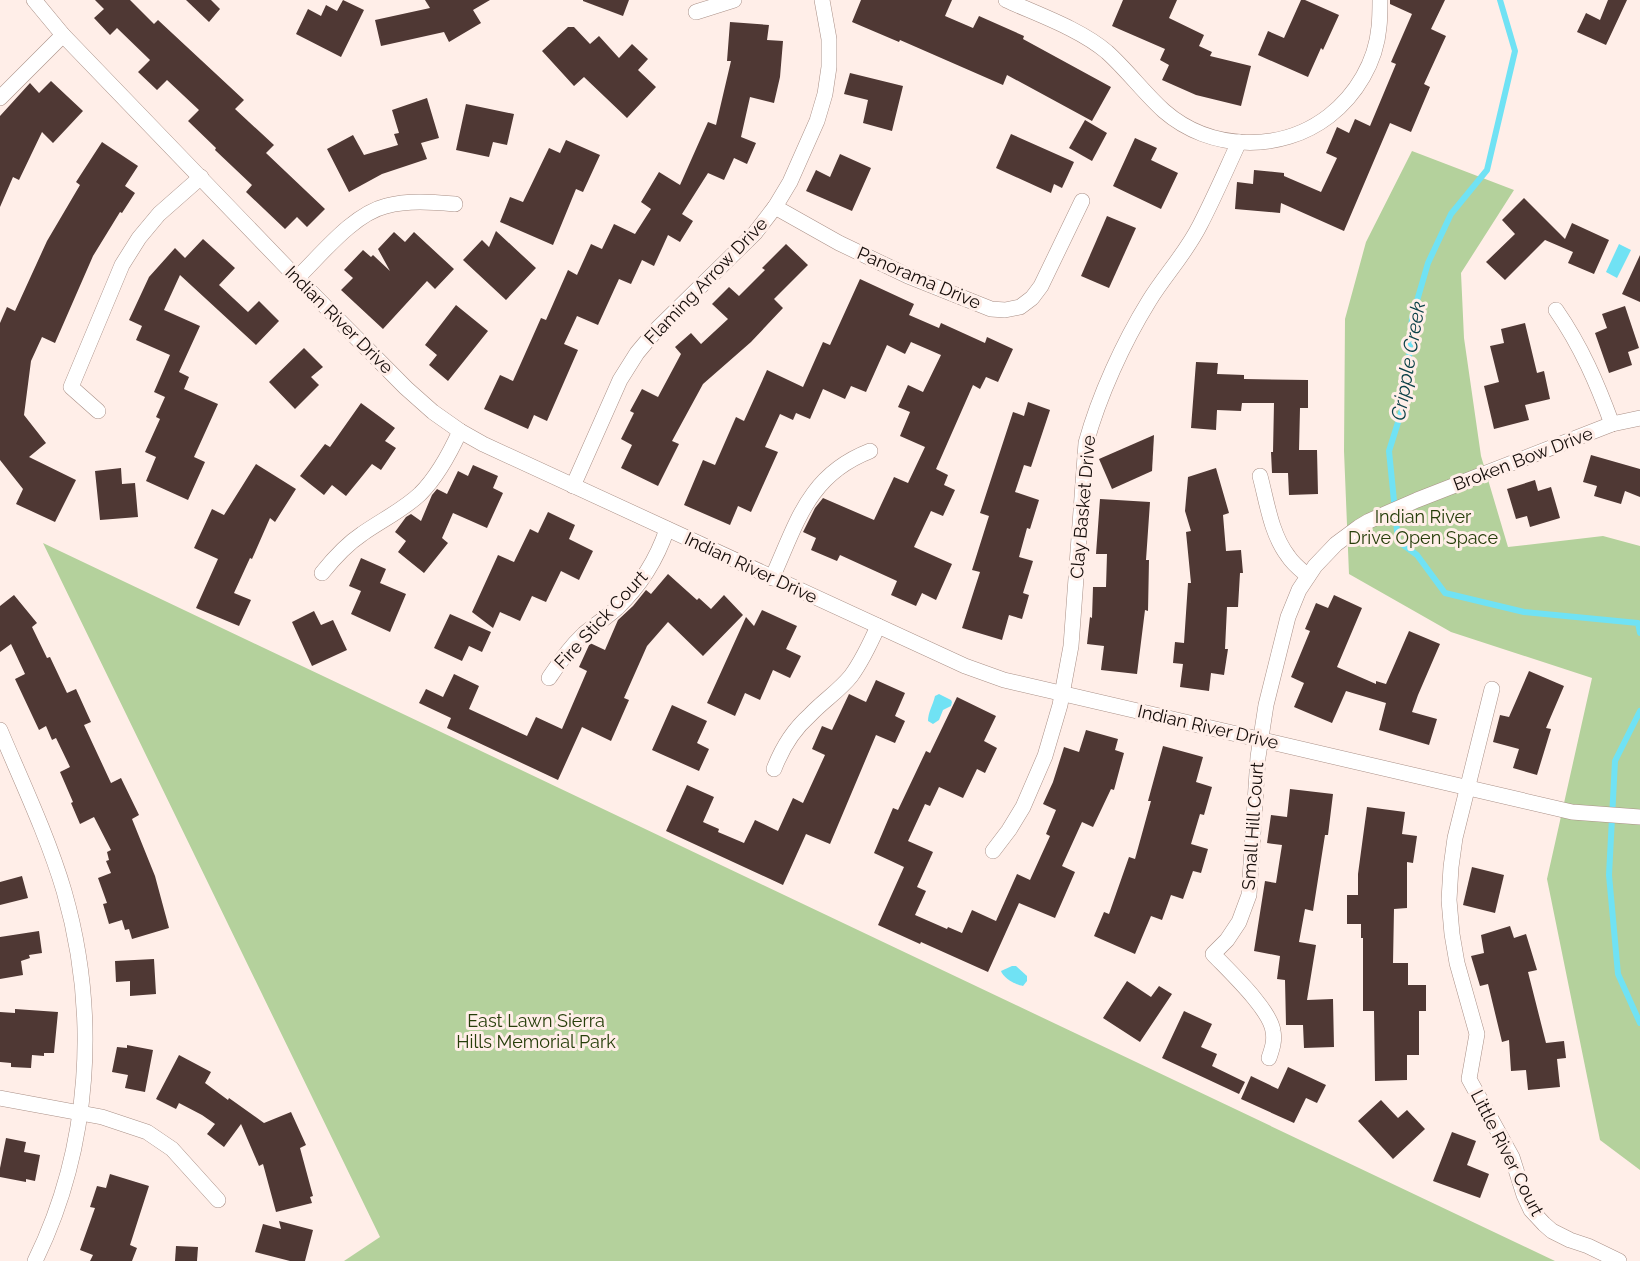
<svg xmlns="http://www.w3.org/2000/svg" width="1640" height="1261" font-family="Raleway,sans-serif">
  <style>
    .green { fill: #b4d19c }
    .water { fill: #70e2f4 }
    .lines { fill: none; stroke-linecap: round; stroke-linejoin: round }
    .stream { stroke: #70e2f4; stroke-width: 6 }
    .building { fill: #4f3834 }
    .street-casing { stroke: #aa9087; stroke-width: 16 }
    .street { stroke: #fff; stroke-width: 15 }
    .labels { text-anchor: middle; stroke-width: 6; stroke-linejoin: round; paint-order: stroke }
    .street-label { font-size: 18px; fill: #150c09; stroke: #ffeee8 }
    .park-label { font-size: 18px; fill: #263e0a; stroke: #ffeee8 }
    .water-label { font-size: 20px; font-style: italic; fill: #0c4249; stroke: #ffeee8 }
  </style>
  <rect width="100%" height="100%" fill="#ffeee8"/>
  <!-- green -->
  <g class="green">
    <polygon points="1412,151 1514,190 1461,273 1464,338 1481,456 1508,547 1603,536 1640,546 1640,1170 1600,1140 1547,879 1592,678 1451,632 1349,574 1344,451 1345,319 1366,242"/>
    <polygon points="43,543 1555,1261 344,1261 380,1237"/>
  </g>
  <!-- water -->
  <g class="water">
    <polygon points="1619,244 1631,250 1617,278 1606,272"/>
    <path d="M939 694 951 700 952 702 951 706 943 710 939 720 933 724 928 721C928 712 933 705 935 696Z"/>
    <path d="M1012 966H1016L1027 976V981L1023 986C1016 985 1003 978 1001 971Z"/>
  </g>
  <g class="lines">
    <!-- stream -->
    <g class="stream">
      <polyline points="1500,0 1515,51 1487,170 1451,214 1428,263 1412,318 1406,397 1389,451 1398,541 1417,555 1445,593 1524,612 1638,623 1640,633"/>
      <polyline points="1640,711 1615,761 1609,875 1618,974 1640,1023"/>
    </g>
  </g>
  <!-- building -->
  <g class="building">
    <polygon points="95,0 130,0 154,24 158,20 244,100 235,109 274,145 266,153 325,209 307,227 297,217 285,229 246,192 252,185 215,150 216,148 188,121 199,110 167,80 157,90 138,72 150,60 117,28 110,35 94,18 104,9"/>
    <polygon points="186,0 211,0 220,9 209,22"/>
    <polygon points="343,0 364,10 341,57 296,34 308,9 321,16 326,5 337,11"/>
    <polygon points="425,0 490,0 473,10 481,23 449,42 444,32 381,46 375,20 430,8"/>
    <polygon points="583,0 629,0 623,16 583,1"/>
    <polygon points="861,0 952,0 945,16 973,28 979,16 1024,36 1023,39 1111,87 1092,121 1007,75 1003,85 900,40 899,42 852,22"/>
    <polygon points="1123,0 1177,0 1169,18 1204,35 1199,46 1212,52 1210,56 1251,66 1241,106 1196,95 1162,80 1169,65 1160,60 1165,49 1112,26"/>
    <polygon points="1301,0 1305,0 1339,15 1323,50 1321,48 1308,77 1258,55 1268,31 1284,38"/>
    <polygon points="1390,0 1445,0 1431,29 1446,36 1424,84 1430,87 1411,132 1390,123 1344,231 1281,203 1280,213 1235,209 1237,182 1253,184 1254,170 1284,173 1284,176 1321,192 1337,158 1326,153 1337,127 1349,133 1355,119 1370,126 1396,64 1391,62 1412,14 1390,4"/>
    <polygon points="1608,0 1627,0 1606,45 1577,32 1586,13 1600,20"/>
    <polygon points="730,22 769,25 767,40 783,41 780,77 774,103 750,97 741,137 756,143 747,164 734,158 724,180 708,173 682,214 693,221 680,242 668,235 654,266 642,260 631,284 619,279 598,325 577,316 564,344 578,350 547,421 534,415 528,429 484,409 500,375 513,381 541,318 546,320 568,270 577,275 591,244 602,249 614,224 635,234 651,209 641,202 659,172 680,185 708,122 716,125 731,61 727,61"/>
    <polygon points="568,27 574,27 590,44 599,36 619,58 632,44 648,59 638,70 656,87 627,118 584,77 574,86 542,51"/>
    <polygon points="850,73 903,86 892,131 863,123 868,100 844,94"/>
    <polygon points="51,81 83,111 53,143 42,132 19,180 13,177 0,207 0,116 30,83 39,93"/>
    <polygon points="427,98 439,138 421,143 427,159 382,174 349,192 327,149 353,135 364,155 398,145 394,134 399,133 392,110"/>
    <polygon points="466,104 514,114 507,145 493,142 489,157 456,150"/>
    <polygon points="1085,120 1107,133 1092,161 1069,148"/>
    <polygon points="1011,134 1074,162 1062,188 1054,184 1051,193 996,168"/>
    <polygon points="1135,138 1157,148 1151,160 1178,173 1161,209 1113,186"/>
    <polygon points="566,140 600,155 583,192 576,189 553,245 500,222 510,197 523,202 549,148 560,153"/>
    <polygon points="102,142 138,166 125,186 135,193 122,213 120,212 93,256 55,343 42,337 31,361 24,415 46,443 29,457 76,480 55,522 16,504 23,489 0,460 0,323 7,307 15,311 47,241 80,185 76,182"/>
    <polygon points="840,154 871,168 852,211 806,191 816,170 830,177"/>
    <polygon points="1524,198 1565,239 1572,223 1609,240 1594,274 1568,263 1573,252 1545,240 1505,280 1486,262 1515,234 1502,220"/>
    <polygon points="1107,216 1136,228 1109,288 1081,276"/>
    <polygon points="496,231 536,268 506,300 463,260 482,240 489,247"/>
    <polygon points="394,232 405,242 414,232 454,269 435,289 427,281 383,329 341,290 353,278 344,270 363,250 371,257 373,255 390,271 378,249"/>
    <polygon points="203,239 235,268 219,285 248,312 259,301 279,321 256,345 180,275 164,310 200,326 179,372 189,377 184,389 218,404 194,457 205,462 188,500 146,481 156,457 145,452 160,419 156,417 165,397 154,392 170,355 136,340 142,326 129,320 149,277 175,248 185,258"/>
    <polygon points="786,244 808,265 774,299 783,308 751,342 703,384 672,441 679,444 658,486 621,468 632,445 621,439 634,413 630,411 642,389 658,397 681,354 675,347 691,333 701,344 728,319 712,304 729,287 739,296 765,270 762,268"/>
    <polygon points="1640,255 1640,302 1622,294"/>
    <polygon points="860,279 914,304 909,315 939,328 941,323 985,343 987,337 1013,349 998,382 986,377 980,389 973,385 936,469 948,475 944,485 955,490 943,516 931,511 914,547 952,564 936,600 922,593 916,606 891,595 897,581 840,555 837,561 811,550 816,538 803,532 815,508 823,498 874,520 894,477 908,483 925,447 900,436 910,412 898,407 908,385 923,392 941,355 911,342 905,354 887,345 866,392 851,386 845,399 823,389 810,419 796,413 793,420 780,414 765,447 778,452 751,512 738,506 730,525 684,505 703,460 715,465 736,417 744,421 767,370 803,387 823,342 830,345"/>
    <polygon points="456,305 488,331 448,381 429,365 437,355 425,345"/>
    <polygon points="1625,306 1639,348 1628,352 1632,365 1609,373 1595,333 1607,328 1602,314"/>
    <polygon points="1525,323 1537,373 1544,371 1550,399 1525,405 1529,420 1494,429 1484,386 1499,382 1490,346 1504,343 1501,329"/>
    <polygon points="304,348 323,367 311,377 319,385 295,409 269,382"/>
    <polygon points="1196,362 1218,363 1217,374 1244,375 1244,379 1308,380 1308,408 1300,408 1299,450 1317,450 1318,494 1289,495 1288,473 1272,473 1271,452 1273,452 1274,403 1242,403 1241,411 1217,410 1216,430 1191,428"/>
    <polygon points="1028,402 1050,410 1031,467 1024,465 1015,492 1039,500 1030,529 1027,528 1019,557 1033,561 1023,593 1029,595 1022,619 1009,615 1002,640 962,628 980,572 972,570 989,516 980,513 1013,412 1024,416"/>
    <polygon points="361,403 395,428 385,441 396,448 381,470 372,464 346,496 332,485 324,495 300,476 325,444 330,447"/>
    <polygon points="1154,435 1152,471 1112,489 1099,459"/>
    <polygon points="1591,455 1640,469 1640,497 1625,491 1621,504 1594,496 1597,486 1583,482"/>
    <polygon points="256,464 296,489 275,522 270,518 252,559 250,558 234,593 251,600 239,626 196,608 218,559 194,548 212,509 224,515"/>
    <polygon points="473,465 498,476 493,488 503,493 487,528 453,513 442,538 448,543 424,573 398,552 406,541 395,532 406,517 411,514 421,521 432,495 437,489 447,494 458,471 468,476"/>
    <polygon points="121,468 122,484 135,483 138,517 100,520 95,471"/>
    <polygon points="1216,468 1229,513 1223,515 1226,551 1241,550 1243,573 1240,573 1238,607 1227,607 1225,649 1228,649 1224,675 1211,673 1209,691 1180,687 1183,664 1173,663 1175,642 1184,643 1188,583 1191,583 1186,532 1191,531 1185,511 1188,477"/>
    <polygon points="1535,480 1538,491 1551,487 1560,518 1530,527 1527,516 1516,519 1507,489"/>
    <polygon points="1100,499 1150,502 1146,560 1149,560 1148,611 1145,610 1137,674 1101,670 1104,646 1087,644 1090,617 1092,618 1093,587 1106,587 1107,554 1096,554"/>
    <polygon points="548,512 575,525 569,539 593,551 579,580 561,571 546,602 532,596 520,621 500,612 493,628 472,612 498,555 514,562 530,529 538,533"/>
    <polygon points="361,558 386,569 380,583 406,594 390,632 351,614 361,591 349,586"/>
    <polygon points="668,574 697,600 699,598 711,609 724,595 743,615 703,656 668,622 647,646 624,698 629,700 611,741 582,727 558,780 447,728 451,718 419,703 426,689 443,697 454,674 479,686 469,709 527,736 536,717 562,729 587,671 579,667 590,643 605,650 618,620 633,606 646,590 651,594"/>
    <polygon points="14,595 37,623 32,627 47,658 50,657 67,693 76,689 91,722 84,725 111,783 121,778 139,815 132,819 155,876 169,928 132,939 129,929 125,930 122,920 109,924 103,904 107,903 98,878 111,873 106,861 109,860 107,852 111,850 94,817 80,824 71,803 73,802 60,772 70,767 56,738 52,740 46,726 39,730 15,679 25,674 11,644 0,652 0,606"/>
    <polygon points="1334,595 1362,608 1337,667 1376,684 1376,681 1386,684 1409,631 1440,644 1418,695 1412,712 1437,719 1429,745 1379,730 1386,703 1346,691 1332,723 1294,707 1304,683 1291,677 1310,631 1305,629 1316,603 1328,608"/>
    <polygon points="762,610 797,626 786,649 801,656 790,678 773,670 760,700 745,693 735,716 707,703 746,617 754,626"/>
    <polygon points="314,611 321,625 333,620 347,650 312,666 292,622"/>
    <polygon points="450,614 491,632 482,652 469,646 462,661 434,648"/>
    <polygon points="1529,671 1564,686 1546,728 1551,729 1537,775 1513,768 1519,749 1493,742 1500,715 1509,717"/>
    <polygon points="876,680 905,693 895,716 905,721 895,743 876,735 830,844 806,834 783,885 666,831 687,785 714,797 703,822 719,829 718,832 744,843 755,820 778,831 793,798 803,803 825,755 812,749 822,726 832,730 849,694 866,702"/>
    <polygon points="957,697 996,716 984,741 997,748 985,773 977,769 963,798 939,787 930,806 925,804 908,841 933,852 917,887 926,891 915,915 947,929 948,927 962,933 972,910 996,921 1017,874 1030,880 1050,836 1046,834 1056,810 1043,804 1053,782 1064,747 1079,752 1086,730 1118,739 1115,750 1124,753 1114,790 1111,789 1093,827 1082,822 1062,866 1075,872 1055,918 1019,903 988,972 921,942 920,944 878,925 904,867 874,853 893,808 898,810 926,751 930,753"/>
    <polygon points="672,705 707,721 697,743 709,749 699,771 652,750"/>
    <polygon points="1163,746 1203,757 1196,782 1212,787 1204,815 1200,814 1191,844 1208,849 1201,873 1193,871 1183,899 1171,895 1162,920 1151,916 1135,954 1094,936 1104,912 1109,914 1129,857 1135,859 1151,801 1148,801"/>
    <polygon points="1290,789 1333,794 1328,835 1325,835 1313,911 1305,909 1299,942 1316,945 1307,1000 1333,999 1334,1047 1304,1048 1303,1025 1286,1025 1285,980 1277,979 1280,956 1254,951 1265,881 1276,883 1282,845 1267,843 1271,815 1287,817"/>
    <polygon points="1367,807 1405,812 1402,834 1417,836 1413,863 1407,862 1407,908 1394,909 1393,963 1408,963 1408,985 1426,985 1426,1011 1419,1011 1419,1055 1407,1055 1407,1080 1375,1081 1374,1011 1363,1011 1363,938 1361,938 1361,924 1347,924 1347,895 1358,895 1358,874"/>
    <polygon points="1472,867 1504,875 1495,913 1463,905"/>
    <polygon points="22,876 28,898 0,905 0,882"/>
    <polygon points="1510,926 1514,938 1526,934 1537,970 1528,972 1546,1043 1564,1041 1566,1058 1557,1059 1560,1087 1528,1090 1526,1070 1511,1071 1509,1040 1502,1042 1488,984 1480,986 1471,956 1484,953 1481,935"/>
    <polygon points="39,931 42,953 29,955 30,958 21,961 23,975 0,979 0,937"/>
    <polygon points="154,959 156,994 130,996 130,981 116,982 115,961"/>
    <polygon points="1127,981 1151,997 1159,986 1172,994 1140,1042 1103,1018"/>
    <polygon points="15,1009 58,1012 54,1053 44,1053 44,1056 32,1055 31,1068 11,1067 11,1063 0,1062 0,1012 15,1013"/>
    <polygon points="1184,1011 1212,1024 1201,1047 1217,1054 1212,1066 1245,1082 1239,1094 1162,1058"/>
    <polygon points="127,1045 153,1050 145,1092 125,1088 128,1075 112,1072 117,1047 127,1048"/>
    <polygon points="179,1055 211,1072 205,1083 228,1100 229,1098 264,1123 291,1112 306,1145 300,1148 313,1196 310,1197 312,1203 276,1212 263,1164 259,1166 241,1124 224,1147 207,1134 215,1124 202,1115 179,1103 176,1109 156,1099"/>
    <polygon points="1288,1067 1326,1085 1317,1103 1306,1098 1294,1123 1241,1099 1251,1076 1278,1089"/>
    <polygon points="1381,1100 1398,1118 1407,1110 1425,1129 1393,1159 1358,1121"/>
    <polygon points="1452,1132 1476,1141 1467,1165 1489,1174 1480,1198 1433,1181"/>
    <polygon points="6,1138 26,1142 24,1152 40,1155 35,1181 26,1179 26,1182 0,1177 0,1168"/>
    <polygon points="110,1174 149,1186 130,1245 137,1248 132,1261 90,1261 93,1255 80,1250 95,1208 90,1207 97,1186 106,1188"/>
    <polygon points="279,1221 313,1230 305,1261 290,1261 255,1252 263,1224 281,1229"/>
    <polygon points="176,1246 198,1247 197,1261 175,1261"/>
  </g>
  <g class="lines">
    <!-- street casing -->
    <g class="street-casing">
      <g id="street">
        <polyline points="34,0 63,35 297,278 406,388 433,412 460,431 483,444 965,666 1004,680 1572,812 1640,817"/>
        <path d="M1006 0C1039 15 1080 29 1107 52 1127 70 1144 93 1164 111 1210 151 1281 153 1329 116 1356 95 1376 62 1379 27 1380 18 1380 9 1380 0"/>
        <polyline points="696,12 734,0"/>
        <polyline points="0,98 63,35"/>
        <polyline points="775,207 839,243 908,276 991,309 1005,310 1020,307 1032,298 1041,286 1082,201"/>
        <path d="M297 278C321 255 353 214 386 206 408 200 432 202 455 204"/>
        <path d="M1556 310C1581 346 1597 383 1612 424"/>
        <polyline points="98,411 71,387 122,265 139,238 159,214 201,177"/>
        <path d="M1260 476C1267 502 1271 534 1288 556 1293 564 1301 570 1308 576"/>
        <polyline points="573,486 620,380 637,353 658,328 755,233 775,207 790,182 817,121 825,94 829,67 829,39 822,0"/>
        <path d="M322 573C334 558 347 544 362 534 382 520 403 510 420 494 438 476 450 453 460 431"/>
        <path d="M772 578C797 523 808 475 870 451"/>
        <path d="M549 678C560 662 570 647 584 634 595 625 607 617 617 608 640 586 657 559 667 529"/>
        <polyline points="1492,689 1455,838 1451,867 1449,900 1452,934 1457,963 1477,1034 1469,1079 1512,1157 1524,1195 1531,1210 1544,1224 1552,1231 1570,1240 1588,1246 1619,1261"/>
        <path d="M0 730C22 782 48 837 64 891 99 1013 91 1147 35 1261"/>
        <path d="M774 769C782 748 793 730 810 715 823 701 839 691 851 676 862 661 870 644 878 626"/>
        <path d="M993 851 1009 830 1023 807 1045 756 1060 705 1071 646 1086 443C1099 396 1123 343 1149 301 1165 275 1186 253 1200 225 1214 198 1226 170 1239 142"/>
        <path d="M1269 1058C1272 1049 1275 1041 1273 1031 1270 1009 1229 971 1213 954L1227 940 1239 922 1249 895 1258 757 1266 705 1288 617 1299 590 1315 566 1336 544 1359 527 1369 521 1417 500 1612 424 1640 418"/>
        <polyline points="0,1098 102,1117 147,1132 172,1149 218,1200"/>
      </g>
    </g>
    <!-- street -->
    <use href="#street" class="street"/>
  </g>
  <g class="labels">
    <!-- street labels -->
    <g class="street-label">
      <text transform="translate(919 278) rotate(23)" y="6">Panorama Drive</text>
      <text transform="translate(706 281) rotate(-46)" y="6">Flaming Arrow Drive</text>
      <text transform="translate(339 320) rotate(45)" y="6">Indian River Drive</text>
      <text transform="translate(1523 459) rotate(-21)" y="6">Broken Bow Drive</text>
      <text transform="translate(1083 507) rotate(-85)" y="6">Clay Basket Drive</text>
      <text transform="translate(751 568) rotate(25)" y="6">Indian River Drive</text>
      <text transform="translate(601 620) rotate(-47)" y="6">Fire Stick Court</text>
      <text transform="translate(1208 727) rotate(13)" y="6">Indian River Drive</text>
      <text transform="translate(1253 826) rotate(-86)" y="6">Small Hill Court</text>
      <text transform="translate(1507 1153) rotate(63)" y="6">Little River Court</text>
    </g>
    <!-- park labels -->
    <g class="park-label">
      <text x="1423" y="523">Indian River<tspan x="1423" dy="21">Drive Open Space</tspan></text>
      <text x="536" y="1027">East Lawn Sierra<tspan x="536" dy="21">Hills Memorial Park</tspan></text>
    </g>
    <!-- water labels -->
    <g class="water-label">
      <text transform="translate(1408 361) rotate(-80)" y="7">Cripple Creek</text>
    </g>
  </g>
</svg>
